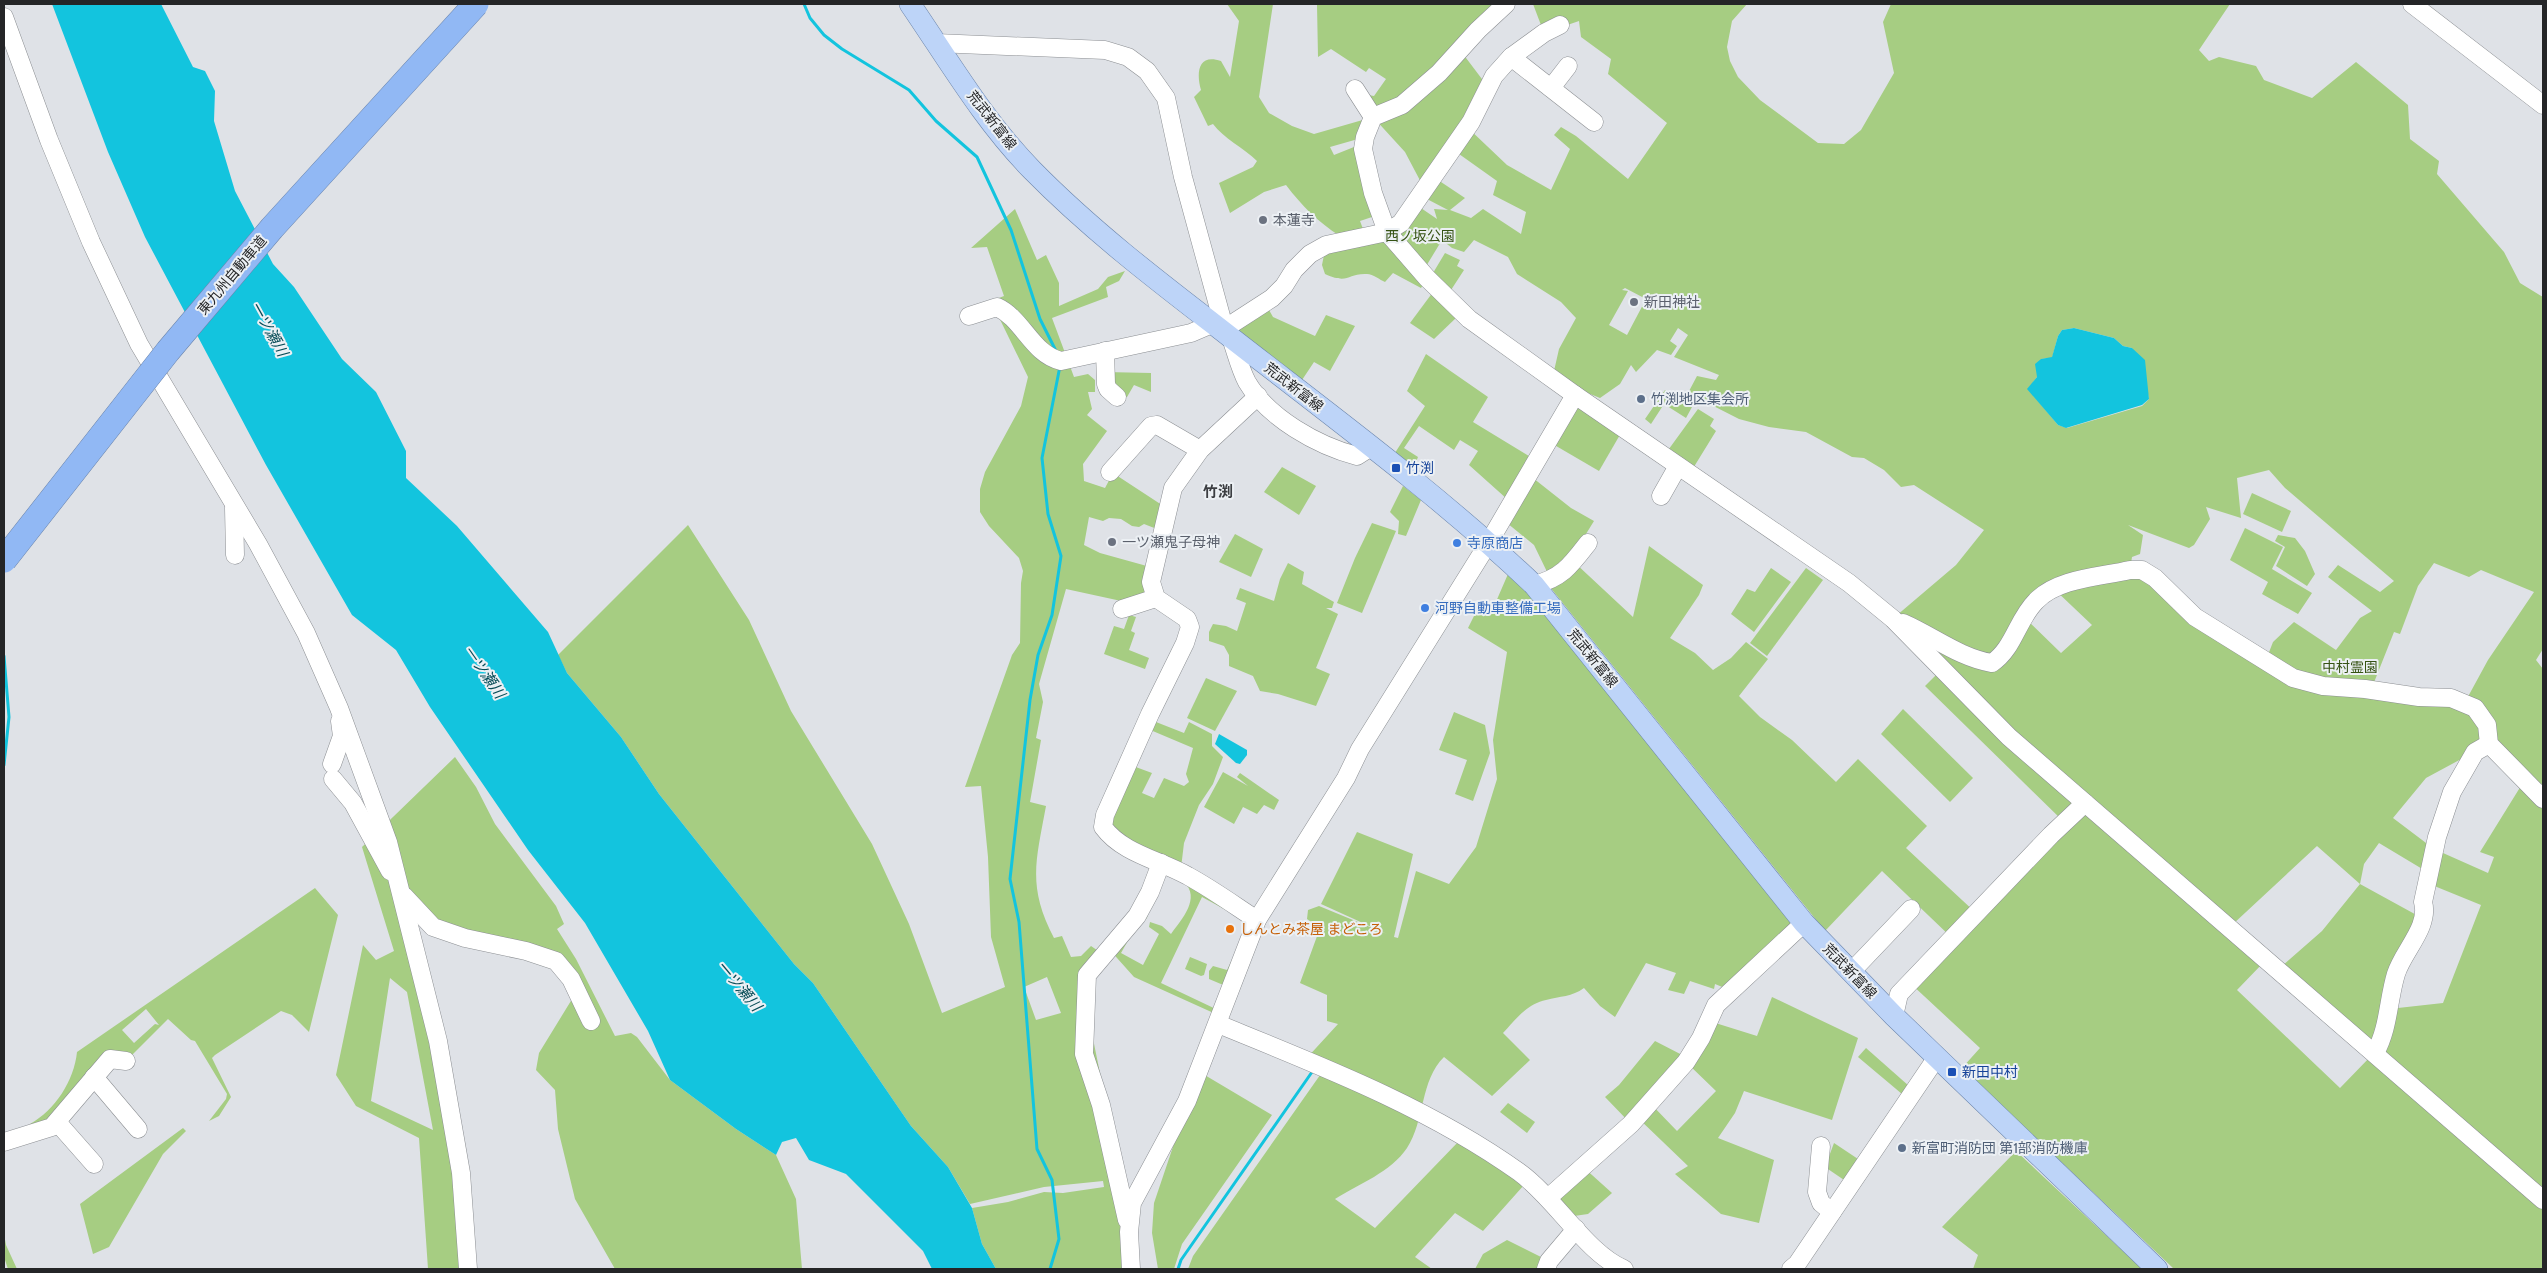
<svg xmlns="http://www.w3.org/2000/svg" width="2547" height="1273" font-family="Cabin,'Noto Sans JP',sans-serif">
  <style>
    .green { fill: #a6cd82; fill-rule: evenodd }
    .water { fill: #13c4de }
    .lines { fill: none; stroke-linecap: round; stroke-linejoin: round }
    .stream { stroke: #13c4de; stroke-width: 3 }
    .minor-casing { stroke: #8c8f93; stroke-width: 19 }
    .major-casing { stroke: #6b85ac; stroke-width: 22 }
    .minor { stroke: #fff; stroke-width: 18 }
    .major { stroke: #bdd4f8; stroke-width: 21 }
    .highway-bridge-casing { stroke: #6b85ac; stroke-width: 26; stroke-linecap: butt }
    .highway-bridge { stroke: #91b8f4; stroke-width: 25 }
    .worship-dot { fill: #6b7280; stroke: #ecf0f4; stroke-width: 2 }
    .service-dot { fill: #5c6f8a; stroke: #ecf0f4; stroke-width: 2 }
    .transit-dot { fill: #1a4fb4; stroke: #ecf0f4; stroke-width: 2 }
    .shop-dot { fill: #3f7fe0; stroke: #ecf0f4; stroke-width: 2 }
    .food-dot { fill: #e8710a; stroke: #ecf0f4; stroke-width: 2 }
    .labels { text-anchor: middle; stroke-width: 4; stroke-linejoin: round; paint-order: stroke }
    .street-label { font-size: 14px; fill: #242527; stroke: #ecf0f4 }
    .worship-label { font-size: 14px; fill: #5b616d; stroke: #ecf0f4; text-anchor: start }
    .park-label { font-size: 14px; fill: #365314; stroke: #ecf0f4 }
    .service-label { font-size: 14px; fill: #4e5e75; stroke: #ecf0f4; text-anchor: start }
    .transit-label { font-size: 14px; fill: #164399; stroke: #ecf0f4; text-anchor: start }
    .shop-label { font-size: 14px; fill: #366cbe; stroke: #ecf0f4; text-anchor: start }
    .food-label { font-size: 14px; fill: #c56008; stroke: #ecf0f4; text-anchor: start }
    .water-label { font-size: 15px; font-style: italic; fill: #084c57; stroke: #ecf0f4 }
    .neighbourhood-label { font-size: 15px; font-weight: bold; fill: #3c3e42; stroke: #ecf0f4 }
  </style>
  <rect width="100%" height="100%" fill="#dfe2e7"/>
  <!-- green -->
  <g class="green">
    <path d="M1227 4H1273L1259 97 1269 113 1292 126 1314 134 1373 117 1368 95 1374 96 1386 79 1369 68 1366 72 1331 49 1318 57 1317 5 1311 4H1506L1460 50 1488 87 1467 127 1507 165 1551 190 1570 149 1554 135 1561 127 1576 136 1628 179 1667 123 1608 74 1611 59 1581 37 1579 21 1544 33 1533 4H1747L1732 21 1727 47 1730 61 1738 77 1760 100 1818 143 1844 144 1861 130 1894 73 1883 22 1891 4H2230L2199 50 2209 61 2219 57 2256 66 2264 80 2312 98 2356 62 2408 105 2410 139 2439 161 2437 174 2504 252 2520 283 2543 297V649L2536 660 2543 669V1192L2281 967 2322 931 2360 884 2317 846 2232 925 2030 750 1896 616 1956 565 1984 530 1914 485 1901 487 1884 470 1864 458 1852 457 1806 432 1769 427 1739 419 1688 393 1697 376 1716 380 1719 375 1674 357 1688 335 1678 328 1670 341 1677 346 1671 355 1657 350 1636 372 1631 365 1620 384 1600 398 1573 387 1554 371 1559 349 1576 318 1561 302 1517 274 1508 257 1474 240 1464 252 1452 248 1442 240 1425 268 1397 235 1418 206 1437 219 1434 209 1448 210 1425 198 1438 180 1465 198 1450 210 1471 218 1483 209 1521 234 1526 212 1493 195 1497 181 1452 149 1424 188 1405 152 1373 117 1365 137 1330 147 1334 155 1354 147 1375 216 1360 221 1363 229 1340 236C1318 222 1302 206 1286 185L1264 192 1230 213 1219 183 1253 167 1257 161C1244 148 1223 138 1213 124L1208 126 1194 97 1201 90C1196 73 1198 53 1221 61L1230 77 1239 21ZM1625 288 1646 299 1627 335 1609 325 1628 291 1622 290ZM2074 328 2114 338 2123 346 2132 348 2147 389 2149 399 2142 406 2067 428 2058 425 2028 389 2037 377 2041 359 2052 358 2058 336 2062 330ZM2269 470 2285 488 2394 581 2380 592 2338 565 2328 577 2372 611 2360 618 2336 650 2294 622 2273 642 2266 660 2130 570 2132 557 2140 554 2143 535 2128 525 2189 548 2194 545 2210 519 2206 507 2241 518 2237 478ZM2434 563 2469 577 2481 570 2534 592 2488 660 2464 704 2371 690 2394 632 2400 634 2418 586ZM2053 588 2092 625 2061 653 2025 618ZM2489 744 2524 781 2480 852 2494 857 2488 873 2434 849 2393 818 2426 778ZM2379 843 2429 873 2427 883 2481 905 2443 1003 2389 1009 2422 918 2360 884 2364 864Z"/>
    <path d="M1015 209 1037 260 1046 255 1059 283V306L1098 289 1108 277 1125 271 1119 281 1106 287 1108 297 1052 318 1074 377 1088 374 1095 380V392H1088L1092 409 1087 415 1107 431 1083 464 1084 481 1105 488 1113 473 1168 509 1162 531 1144 524 1139 527 1132 526 1121 519 1109 518 1103 521 1089 517 1084 545 1100 553 1154 568 1156 598 1135 604 1066 589 1039 684 1043 702 1036 738 1041 740 1030 802 1046 806C1036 861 1027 886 1054 938L1062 936 1071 957 1081 956 1091 946 1104 955 1087 975 1090 1024 1126 1201V1269H996L982 1244 972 1208 1008 1202 1044 1192 1063 1193 1104 1187 1103 1181 1044 1187 970 1204 948 1167 911 1126 813 983 794 964 659 794 621 737 567 673 558 655 688 525 749 620 791 711 872 844 909 924 942 1013 1005 987 991 937 988 857 981 786 965 787 1012 655 1020 643 1021 583 1023 571 1019 558 989 526 980 512V489L985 472 1021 406 1028 377 991 301 1004 296 987 247 971 248ZM1047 977 1061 1013 1036 1020 1024 987Z"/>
    <path d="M1387 232 1427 278 1421 288 1393 273 1385 282C1380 280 1373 274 1367 274 1347 273 1349 285 1325 274L1322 265 1326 245Z"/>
    <polygon points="1445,253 1460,260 1457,266 1464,270 1451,290 1433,273"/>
    <polygon points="1433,292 1458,316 1434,339 1410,323"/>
    <polygon points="1265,303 1273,317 1315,336 1326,315 1355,326 1330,371 1314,362 1300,383 1228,327"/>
    <polygon points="1426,354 1488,397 1473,422 1532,458 1507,499 1469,465 1478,451 1460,440 1454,450 1419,426 1404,448 1418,457 1416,462 1404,464 1393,456 1425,406 1407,391"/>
    <polygon points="1105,372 1151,373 1151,392 1134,385 1127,397 1112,393"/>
    <polygon points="1665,390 1692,407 1686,418 1664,404 1651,424 1645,419"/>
    <polygon points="1576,403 1621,433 1599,471 1551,443"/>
    <polygon points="1698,409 1714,419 1710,426 1716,431 1692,470 1666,453"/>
    <polygon points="1282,467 1316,486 1299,515 1264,492"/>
    <polygon points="1533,478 1571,508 1594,521 1581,542 1574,562 1633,617 1649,546 1703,585 1699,595 1670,638 1695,653 1713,670 1731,658 1746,642 1768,659 1739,696 1760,717 1792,740 1836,782 1858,759 1927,826 1906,848 1976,913 2064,822 1925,686 1938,673 2263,963 2237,990 2340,1088 2372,1055 2543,1206 2543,1269 2174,1269 1962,1068 1980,1048 1910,983 1952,938 1882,871 1825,931 1546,582 1551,580 1534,545 1507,523"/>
    <polygon points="1403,486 1421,500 1406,536 1398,534 1399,521 1390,512"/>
    <polygon points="2252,493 2291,511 2282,532 2243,514"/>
    <polygon points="1372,523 1396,531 1362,613 1337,603 1355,558"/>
    <polygon points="2245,528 2283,547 2272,569 2312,593 2298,614 2262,594 2268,582 2230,560"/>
    <polygon points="1235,534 1263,549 1251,577 1219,562"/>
    <polygon points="2278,535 2295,538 2305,551 2315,574 2307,586 2276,566 2285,547 2275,541"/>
    <polygon points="1288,563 1304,572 1302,584 1334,602 1332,608 1326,608 1338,614 1316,668 1330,674 1316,706 1278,694 1260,691 1253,676 1229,666 1229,655 1224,646 1209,641 1209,632 1213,624 1226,626 1237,631 1246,603 1236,599 1240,588 1274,601 1280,579"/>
    <polygon points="1771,568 1791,582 1754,632 1731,614 1747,589 1755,592"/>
    <polygon points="1806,568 1823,580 1767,656 1750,643"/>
    <path d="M1508 574 1532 597 1797 930 1732 991 1715 984 1714 989 1690 981 1684 994 1668 990 1676 973 1646 963 1615 1017 1600 1006 1584 988C1572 997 1560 996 1546 1000 1527 1004 1516 1019 1503 1033L1530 1060 1492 1096 1444 1057C1420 1080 1425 1121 1407 1148 1391 1172 1359 1184 1335 1199L1375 1228 1459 1141 1524 1185 1483 1231 1455 1213 1415 1257 1432 1269H1188L1193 1256 1325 1068 1305 1060 1338 1024 1327 1021V995L1300 983 1320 928 1307 919 1308 910 1319 906 1387 934 1321 904 1357 832 1413 854 1394 937 1398 938 1416 871 1449 884 1476 847 1497 779 1493 740 1507 652 1468 628 1480 604 1487 607 1495 604Z"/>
    <polygon points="1129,615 1136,617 1131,631 1135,633 1129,650 1149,658 1145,669 1104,654 1114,626 1124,629"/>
    <polygon points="1206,678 1237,691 1215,731 1187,718"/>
    <polygon points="1903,709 1973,778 1950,802 1881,734"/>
    <polygon points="1454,712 1485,725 1490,753 1473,801 1455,794 1467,760 1439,750"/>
    <polygon points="1156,722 1184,733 1189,722 1212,734 1212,746 1223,757 1213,784 1199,805 1184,843 1181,868 1115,835 1109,817 1133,766 1152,773 1142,793 1154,798 1164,778 1184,786 1189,782 1186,774 1193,748 1148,729"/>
    <path d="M455 757 476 787 495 824 556 906 564 924 557 929 576 959 615 1036 631 1033 637 1037 670 1080 736 1129 776 1155 796 1199 802 1269H615L575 1199 558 1129 555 1090 536 1070 539 1053 577 991 555 961 433 927 401 892 417 954 468 1269H428L419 1138 356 1106 336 1075 363 945 376 960 394 951 362 847ZM390 978 407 992 433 1130 371 1101Z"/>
    <polygon points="1223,772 1248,786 1237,777 1240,773 1279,800 1274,810 1264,805 1257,814 1243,807 1234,824 1204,807"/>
    <path d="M1184 882 1255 921 1228 987 1209 979V971L1213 966 1227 970 1240 944 1248 922 1202 897 1161 983 1220 1011 1218 1015 1134 977 1109 949 1149 905 1147 918 1138 923 1121 953 1143 965 1159 934 1149 927 1150 922 1162 926 1171 934C1182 919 1201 898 1184 882Z"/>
    <path d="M315 888 338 915 309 1032 292 1015 281 1011 215 1055 212 1058 231 1097 219 1116 209 1121 226 1099 227 1094 195 1041 191 1040 168 1019 126 1061 110 1059 32 1134 30 1124C55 1110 74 1081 77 1052ZM146 1009 159 1025 155 1024 134 1043 122 1030Z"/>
    <polygon points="1190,957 1207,964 1204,975 1201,976 1185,969"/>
    <path d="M1772 997 1858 1038 1832 1120 1744 1091 1735 1113 1718 1138 1774 1160 1759 1223 1721 1214 1675 1174 1688 1166 1637 1117 1631 1124 1605 1097 1619 1085 1655 1041 1688 1058 1709 1021 1757 1036ZM1687 1063 1716 1091 1677 1131 1650 1103Z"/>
    <polygon points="1866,1048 1909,1086 1902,1094 1858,1057"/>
    <polygon points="1203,1074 1272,1115 1182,1244 1174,1269 1158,1269 1152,1233 1154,1203 1178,1132"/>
    <polygon points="1508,1103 1535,1122 1527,1133 1500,1112"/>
    <polygon points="183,1128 186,1131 163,1154 109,1247 93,1254 80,1204"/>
    <polygon points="1834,1143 1861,1161 1847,1182 1825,1167"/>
    <polygon points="2016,1151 2142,1269 1973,1269 1978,1255 1942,1227"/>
    <polygon points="1582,1166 1612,1193 1588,1214 1574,1216 1552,1194"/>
    <polygon points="4,1234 6,1245 17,1269 8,1269 4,1257"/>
    <polygon points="1507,1240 1549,1261 1546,1269 1475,1269 1483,1254"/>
  </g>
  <!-- water -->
  <g class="water">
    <polygon points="52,4 161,4 193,67 205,71 215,91 214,121 235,191 273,264 294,287 342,359 376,392 406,451 406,478 457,526 548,632 567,673 621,737 659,794 794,964 813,983 911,1126 948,1167 972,1208 982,1244 996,1269 932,1269 923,1251 846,1174 809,1160 796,1138 782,1142 776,1155 736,1129 670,1080 648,1031 585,923 528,850 430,707 396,650 352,615 266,465 145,237 108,152"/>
    <polygon points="2074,328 2114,338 2123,346 2132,348 2145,360 2149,399 2142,405 2066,428 2058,425 2027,389 2037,377 2035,364 2041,359 2052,357 2058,336 2062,330"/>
    <polygon points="1219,734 1247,750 1247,755 1240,764 1236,763 1215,744"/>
  </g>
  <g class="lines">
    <!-- stream -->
    <g class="stream">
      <polyline points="804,4 810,18 824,35 842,49 909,90 936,121 977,157 1011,230 1040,319 1057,353"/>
      <polyline points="4,656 9,717 4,765"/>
      <polyline points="1050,1269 1059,1239 1052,1180 1037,1149 1019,922 1010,879 1030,700 1038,655 1052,615 1061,556 1048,514 1042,458 1060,366"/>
      <polyline points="1178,1269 1181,1260 1312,1072"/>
    </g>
    <!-- minor casing -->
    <g class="minor-casing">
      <g id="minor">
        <polyline points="1506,4 1478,30 1439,73 1402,105 1373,117 1365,137 1363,149 1373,193 1387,232 1427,278 1469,319 1575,395 1849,583 1893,619 2009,737 2543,1200"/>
        <polyline points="2412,4 2543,105"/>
        <polyline points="4,17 49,140 91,242 139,344 258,544 306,633 339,708 388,842 438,1041 461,1173 468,1269"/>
        <polyline points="936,43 1105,50 1128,57 1147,71 1166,98 1183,177 1221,316 1221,331 1272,298 1284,286 1294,270 1310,254 1326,245 1387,232 1401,223 1471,122 1494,76 1511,57 1544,33 1560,25"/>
        <polyline points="1511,57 1594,122"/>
        <polyline points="1551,88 1568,66"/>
        <polyline points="1355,89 1373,117"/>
        <path d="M969 316 997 307C1023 319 1032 354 1061 361L1191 333 1212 324"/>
        <path d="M1231 338C1236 352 1240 369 1247 382 1268 418 1318 446 1357 456L1371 447"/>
        <polyline points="1105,351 1106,384 1108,389 1117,397"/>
        <polyline points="1110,472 1151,426 1157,425 1200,450"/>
        <polyline points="1661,496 1678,466"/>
        <polyline points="234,508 235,555"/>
        <path d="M1534 585C1562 578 1571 565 1588 543"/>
        <polyline points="1122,609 1156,598"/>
        <path d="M1903 623C1933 636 1960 658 1992 663 2014 648 2017 620 2036 601 2058 578 2100 577 2130 570H2142L2155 578 2195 617 2293 678 2323 686 2365 689 2419 697 2451 698 2475 708 2487 725 2489 744 2543 799"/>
        <polyline points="332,764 342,736 340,721"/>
        <polyline points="333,779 353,803 390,871"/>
        <polyline points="404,896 433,927 465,938 526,951 556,961 571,979 591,1021"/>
        <path d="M1257 920C1234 905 1212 889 1188 876 1160 860 1123 854 1103 827L1105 815 1150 714 1185 643 1190 627 1187 619 1156 598 1151 582 1173 488 1200 450 1258 396"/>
        <polyline points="1851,972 1911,909"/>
        <polyline points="1894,1016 1899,994 2051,835 2085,803"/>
        <path d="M1218 1024C1321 1066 1428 1107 1519 1172 1555 1198 1587 1254 1624 1269"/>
        <path d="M2375 1053C2389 1028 2388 1000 2396 974 2403 951 2430 927 2423 902L2437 837 2452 792 2475 752 2489 744"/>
        <polyline points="94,1077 138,1129"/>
        <polyline points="57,1122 94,1164"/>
        <polyline points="4,1142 52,1127 110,1059 126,1061"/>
        <polyline points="1821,1146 1817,1192 1821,1203 1832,1212"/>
        <polyline points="1549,1197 1631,1124 1686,1062 1701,1038 1716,1005 1804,923"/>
        <polyline points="1127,1220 1101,1105 1084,1054 1087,975 1137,916 1150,892 1161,863"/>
        <polyline points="1131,1269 1129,1232 1132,1203 1187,1101 1257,920 1346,778 1360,749 1489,542 1575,395"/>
        <polyline points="1546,1269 1549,1261 1576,1229"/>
        <polyline points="1791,1269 1797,1264 1937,1057"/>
      </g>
    </g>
    <!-- major casing -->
    <g class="major-casing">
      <path id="major" d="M910 4C949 61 984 121 1032 170 1090 229 1155 279 1220 329 1326 412 1436 492 1534 585L1804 923 1894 1016 2157 1269"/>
    </g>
    <!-- minor -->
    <use href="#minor" class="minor"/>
    <!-- major -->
    <use href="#major" class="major"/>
    <!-- highway-bridge casing -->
    <g class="highway-bridge-casing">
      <polyline id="highway-bridge" points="4,560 168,351 272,228 476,4"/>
    </g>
    <!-- highway-bridge -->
    <use href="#highway-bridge" class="highway-bridge"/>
  </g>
  <!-- markers -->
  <g class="worship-dot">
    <circle cx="1263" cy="220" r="5"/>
    <circle cx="1634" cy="302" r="5"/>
    <circle cx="1112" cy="542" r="5"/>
  </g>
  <g class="service-dot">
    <circle cx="1641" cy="399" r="5"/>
    <circle cx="1902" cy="1148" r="5"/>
  </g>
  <g class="transit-dot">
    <rect x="1391" y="463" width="10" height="10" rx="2.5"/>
    <rect x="1947" y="1067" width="10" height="10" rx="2.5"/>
  </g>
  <g class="shop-dot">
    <circle cx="1457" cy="543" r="5"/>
    <circle cx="1425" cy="608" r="5"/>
  </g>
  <circle class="food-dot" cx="1230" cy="929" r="5"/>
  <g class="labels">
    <!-- street labels -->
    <g class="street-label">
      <text transform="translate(992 120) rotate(52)" y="5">荒武新富線</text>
      <text transform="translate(232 275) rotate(-50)" y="5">東九州自動車道</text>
      <text transform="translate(1294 387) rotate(38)" y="5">荒武新富線</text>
      <text transform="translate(1593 658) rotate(51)" y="5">荒武新富線</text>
      <text transform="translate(1850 971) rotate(46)" y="5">荒武新富線</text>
    </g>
    <!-- worship labels -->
    <g class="worship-label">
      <text x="1273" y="225">本蓮寺</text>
      <text x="1644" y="307">新田神社</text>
      <text x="1122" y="547">一ツ瀬鬼子母神</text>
    </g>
    <!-- park labels -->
    <g class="park-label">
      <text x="1420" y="241">西ノ坂公園</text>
      <text x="2350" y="672">中村霊園</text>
    </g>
    <!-- service labels -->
    <g class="service-label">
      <text x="1651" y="404">竹渕地区集会所</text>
      <text x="1912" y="1153">新富町消防団 第1部消防機庫</text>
    </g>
    <!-- transit labels -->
    <g class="transit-label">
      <text x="1406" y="473">竹渕</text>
      <text x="1962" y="1077">新田中村</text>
    </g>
    <!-- shop labels -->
    <g class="shop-label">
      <text x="1467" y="548">寺原商店</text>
      <text x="1435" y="613">河野自動車整備工場</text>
    </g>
    <!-- food labels -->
    <g class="food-label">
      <text x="1240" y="934">しんとみ茶屋 まどころ</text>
    </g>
    <!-- water labels -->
    <g class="water-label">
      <text transform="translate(269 329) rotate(61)" y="5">一ツ瀬川</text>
      <text transform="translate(484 672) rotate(55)" y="5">一ツ瀬川</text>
      <text transform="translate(739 986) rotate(50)" y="5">一ツ瀬川</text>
    </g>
    <!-- neighbourhood labels -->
    <g class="neighbourhood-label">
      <text x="1218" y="497">竹渕</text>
    </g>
  </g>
  <!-- border -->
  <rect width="2547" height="1273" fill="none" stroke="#242527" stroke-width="10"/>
</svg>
